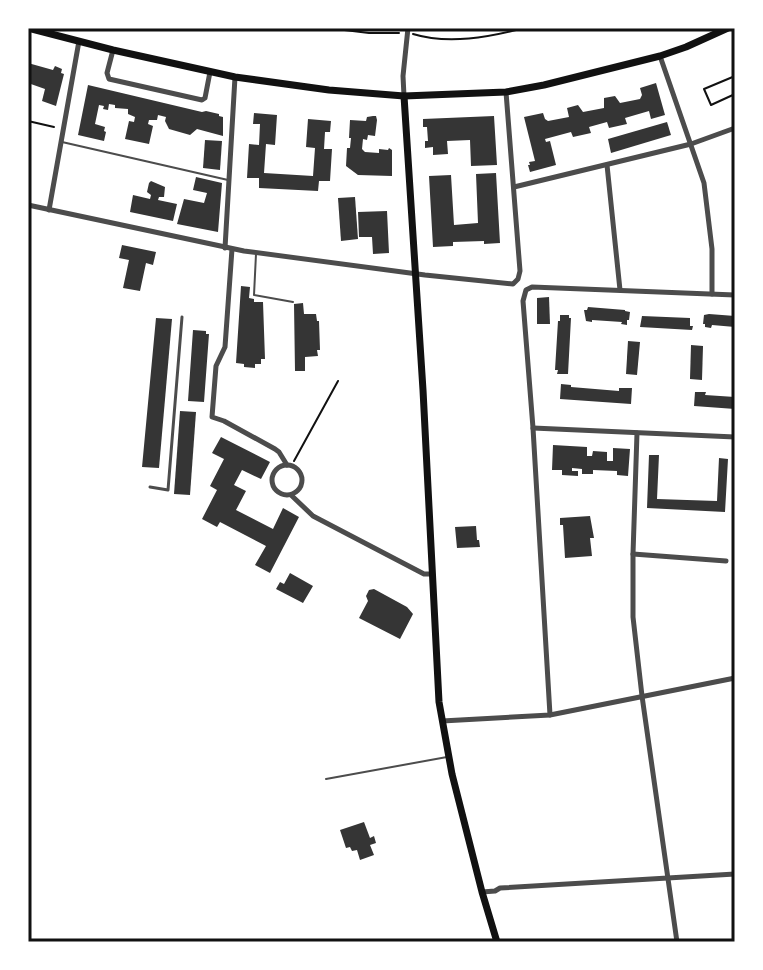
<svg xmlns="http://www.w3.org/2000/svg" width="763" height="970" font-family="'Varela Round',sans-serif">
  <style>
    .building { fill: #353535 }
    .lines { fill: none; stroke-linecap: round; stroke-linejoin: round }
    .path { stroke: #111; stroke-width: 2 }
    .service { stroke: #4c4c4c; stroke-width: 2 }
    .pedestrian { stroke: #4c4c4c; stroke-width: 3 }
    .minor { stroke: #4c4c4c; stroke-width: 5 }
    .secondary { stroke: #111; stroke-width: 7 }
    .primary { stroke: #111; stroke-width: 7 }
    .neatline { fill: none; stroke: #111; stroke-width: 3 }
  </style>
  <rect width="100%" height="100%" fill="#fff"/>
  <!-- building -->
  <g class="building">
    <polygon points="28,63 53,70 55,66 62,69 61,73 64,74 56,106 42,101 45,89 28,83"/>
    <polygon points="656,83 665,115 651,119 649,111 625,118 627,124 609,128 607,122 589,127 591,133 573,137 571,132 545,139 546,142 550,141 556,165 530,172 528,165 530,165 529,162 535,161 524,117 543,113 545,119 548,121 569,117 567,108 578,105 583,112 604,108 604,98 615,96 620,103 640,99 642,95 640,88"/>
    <polygon points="88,85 202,112 206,111 219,114 219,116 223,117 223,136 197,129 190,135 169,129 165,121 166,117 158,115 157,120 149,120 148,124 153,126 149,144 125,139 129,121 134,122 135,117 128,114 128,109 115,108 115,105 109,104 108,110 103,109 104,106 99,105 95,124 105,127 104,131 106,132 104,141 78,135"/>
    <polygon points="254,113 277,115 275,145 266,144 264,173 313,176 315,148 306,147 308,119 331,121 330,132 325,132 324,149 332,149 330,181 319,181 318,191 259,188 259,178 247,178 249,144 259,145 260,124 253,124"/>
    <polygon points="373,116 376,116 377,120 375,136 368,135 367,140 363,139 362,149 365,152 379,153 379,149 388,150 389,148 392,150 392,176 358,175 346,166 347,148 350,148 351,138 349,138 350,120 366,121 367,117"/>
    <polygon points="494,116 497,165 471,166 470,140 447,141 448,154 433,155 433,147 425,148 425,141 428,141 427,127 423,127 423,119"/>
    <polygon points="667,122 671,135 611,153 608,139"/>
    <polygon points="205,140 222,141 220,170 203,168"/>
    <polygon points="496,173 500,243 484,244 484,241 453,242 453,246 433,247 429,176 451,175 454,225 478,223 476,174"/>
    <polygon points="196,177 222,183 218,232 177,224 184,199 204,203 207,193 193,190"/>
    <polygon points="151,181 165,187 164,197 159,197 158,200 177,204 173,221 130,212 133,195 150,199 151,195 147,192 149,183"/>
    <polygon points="355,197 358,239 341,241 338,198"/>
    <polygon points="387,211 389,253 373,254 372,237 359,237 358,212"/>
    <polygon points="122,245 156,252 153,265 146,263 140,291 123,288 129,260 119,258"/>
    <polygon points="241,286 250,287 249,298 254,299 254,302 263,302 265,359 261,359 261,364 255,364 255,368 244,367 244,364 236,363"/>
    <polygon points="549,297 550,324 537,324 537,298"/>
    <polygon points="303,303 304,314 316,314 317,321 319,321 320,350 317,350 318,356 305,357 305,371 295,371 294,304"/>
    <polygon points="588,307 625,310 625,311 630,312 629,320 627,320 627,325 621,324 622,322 592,320 592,322 586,321 584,310 587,310"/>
    <polygon points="709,314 735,316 735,327 712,325 711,328 705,327 705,324 703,324 704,315"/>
    <polygon points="560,315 569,315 569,318 571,318 568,374 557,374 558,370 555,370 558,321 560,321"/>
    <polygon points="642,316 690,318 690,326 693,326 692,330 640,327"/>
    <polygon points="156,318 172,319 159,468 142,467"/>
    <polygon points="193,330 206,331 206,334 209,334 204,402 188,401"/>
    <polygon points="628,341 640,342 637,375 626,374"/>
    <polygon points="691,345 703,346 702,380 690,379"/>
    <polygon points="561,384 571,385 571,387 619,391 619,388 632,388 631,404 560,399"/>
    <polygon points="695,392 706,392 705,395 735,397 735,409 694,406"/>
    <polygon points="180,411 196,412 190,495 174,494"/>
    <polygon points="221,437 270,462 261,479 242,470 234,485 246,491 236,510 273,529 283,508 299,517 270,573 255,565 266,546 220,522 217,527 202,519 217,490 210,486 224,459 212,453"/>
    <polygon points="553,445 587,447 587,456 592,456 593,451 607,452 607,461 613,461 613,448 630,449 628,476 617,475 617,471 593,470 593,474 582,474 582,469 572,468 572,471 578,471 578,476 562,475 562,470 552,470"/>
    <polygon points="649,455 659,455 657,499 717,501 719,458 728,459 725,512 647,508"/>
    <polygon points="590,516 594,538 590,538 592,556 565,558 563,525 560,525 560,518"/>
    <polygon points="476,526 477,540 479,540 480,547 457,548 455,527"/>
    <polygon points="290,573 313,586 303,603 276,589 280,582 284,584"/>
    <polygon points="374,589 407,607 413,614 400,639 359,618 368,601 366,596 369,590"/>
    <polygon points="364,822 370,838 374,836 376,843 370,845 374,855 360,860 357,850 352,851 350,847 346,848 340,830"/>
  </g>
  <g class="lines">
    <!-- path -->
    <g class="path">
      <polyline points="328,28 369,33 399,33"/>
      <path d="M413 34C449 45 489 37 524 28"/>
      <polyline points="735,76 704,89 711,105 735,94"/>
      <polyline points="28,121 54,127"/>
      <polyline points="294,461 338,381"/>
    </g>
    <!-- service -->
    <g class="service">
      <polyline points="62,142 228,180"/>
      <polyline points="256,254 254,295 293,302"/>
      <polyline points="326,779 447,757"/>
    </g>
    <!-- pedestrian -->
    <polyline class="pedestrian" points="150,487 168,490 182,317"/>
    <!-- minor -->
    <g class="minor">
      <polyline points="113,50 107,73 109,79 202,100 205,98 210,72"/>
      <polyline points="660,56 704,183 712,249 712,294"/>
      <polyline points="404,96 403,76 408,28"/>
      <polyline points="607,165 620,290"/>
      <polyline points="514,187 691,144 735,128"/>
      <polyline points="28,205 244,251 425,275 513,284 518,279 520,271 506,92"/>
      <polyline points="49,210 79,41"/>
      <polyline points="225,248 235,77"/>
      <polyline points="232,249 225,347 216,366 212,417 224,421 275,449 279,452 287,465"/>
      <polyline points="533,428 735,437"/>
      <polyline points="637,433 633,554 633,617 642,696 677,942"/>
      <circle cx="287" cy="480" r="15"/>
      <polyline points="291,495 313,516 424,574 432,574"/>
      <polyline points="633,554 726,561"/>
      <polyline points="550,715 533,428 523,301 526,290 532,287 735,295"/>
      <polyline points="442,721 550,715 735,678"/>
      <polyline points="482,892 495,891 500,888 735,874"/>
      <polyline points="28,942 38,942"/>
    </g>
    <!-- secondary -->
    <polyline class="secondary" points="404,96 423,390 439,702 452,774 482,892 497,942"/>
    <!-- primary -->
    <polyline class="primary" points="28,28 113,50 235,77 329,90 404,96 506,92 544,85 660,56 686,47 728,28"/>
  </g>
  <!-- border -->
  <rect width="763" height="970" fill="none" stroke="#ffffff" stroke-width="60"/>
  <rect x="30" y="30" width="703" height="910" class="neatline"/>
</svg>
